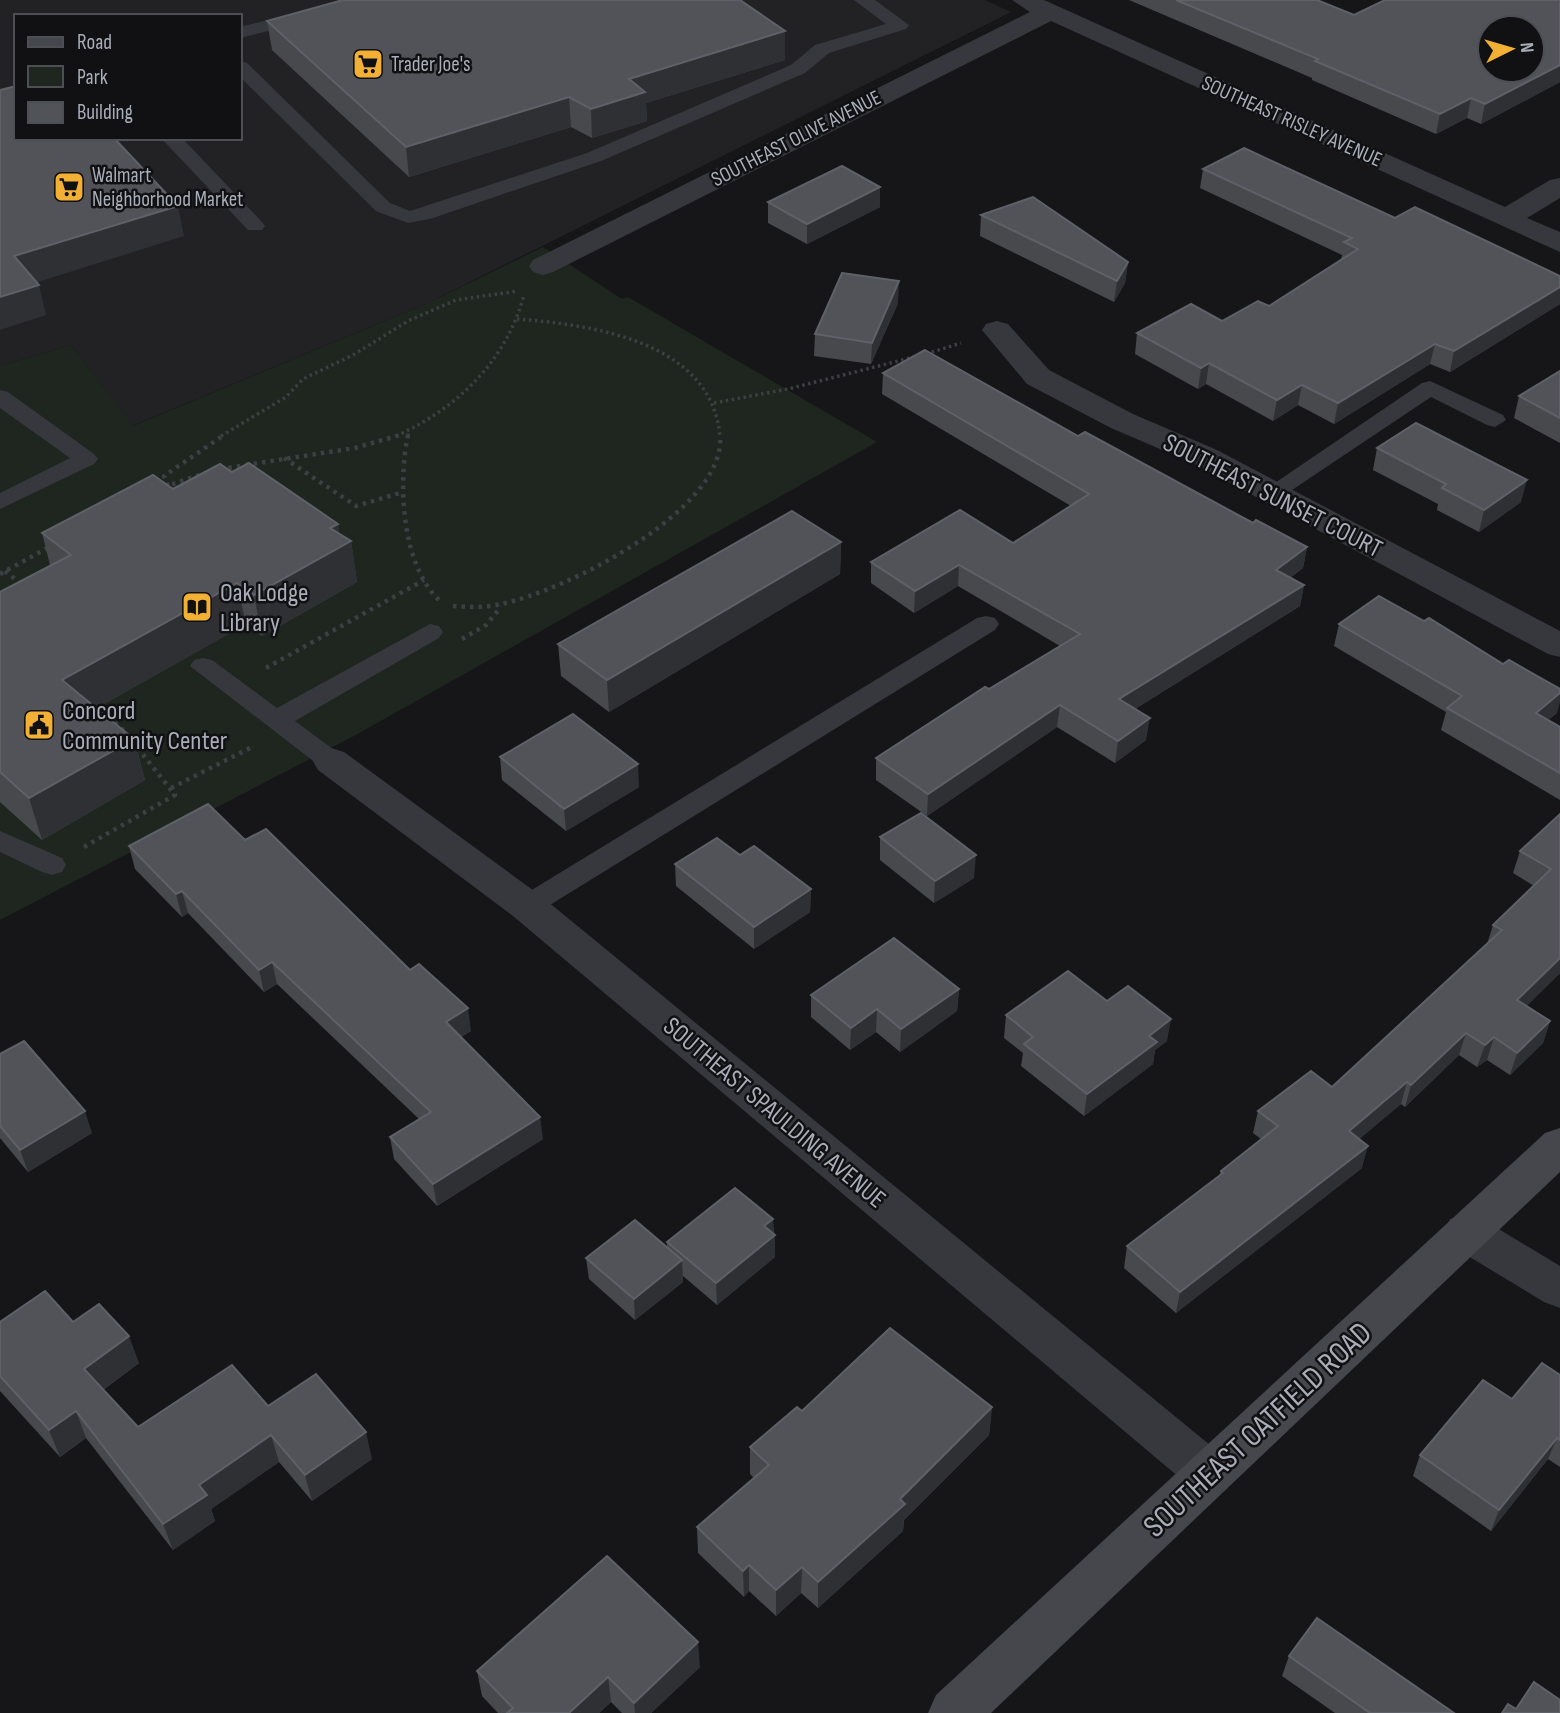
<svg xmlns="http://www.w3.org/2000/svg" width="1560" height="1713" font-family="'Sofia Sans Condensed',sans-serif">
  <style>
    .built { fill: #222225; fill-rule: evenodd }
    .green { fill: #1e261f }
    .lines { fill: none; stroke-linecap: round; stroke-linejoin: round }
    .path-far1 { stroke: #3d3f44; stroke-width: 3.5; stroke-dasharray: 2.5 3.5; stroke-linecap: butt }
    .path { stroke: #3d3f44; stroke-width: 4.5; stroke-dasharray: 3.5 5; stroke-linecap: butt }
    .service { fill: #37383d; fill-rule: evenodd }
    .minor { fill: #37383d; fill-rule: evenodd }
    .secondary { fill: #45474d; fill-rule: evenodd }
    .wall { fill: #47494d }
    .shaded-wall { fill: #2f3033 }
    .building { fill: #525359; stroke: #5f6168; stroke-width: 2; fill-rule: evenodd }
    .labels { text-anchor: middle; stroke-width: 5; stroke-linejoin: round; paint-order: stroke }
    .far-poi-label { font-size: 21px; fill: #a8adb8; stroke: #111113; text-anchor: start }
    .far-street-label { font-size: 21px; fill: #a8adb8; stroke: #111113 }
    .street-label { font-size: 26px; fill: #a8adb8; stroke: #111113 }
    .poi-label { font-size: 26px; fill: #a8adb8; stroke: #111113; text-anchor: start }
    .near-street-label { font-size: 32px; fill: #a8adb8; stroke: #111113 }
  </style>
  <rect width="100%" height="100%" fill="#161618"/>
  <!-- built -->
  <path class="built" d="M0 0H985L1011 12 428 303 132 426 71 345 0 366ZM16 16H240V138H16Z"/>
  <!-- green -->
  <polygon class="green" points="543,247 622,299 628,297 877,442 354,736 0,920 0,366 71,345 133,426 428,303"/>
  <g class="lines">
    <!-- path-far1 -->
    <g class="path-far1">
      <path d="M517 319C593 325 711 341 720 436"/>
      <polyline points="926,354 961,343"/>
      <polyline points="714,403 788,389 914,357"/>
      <polyline points="221,436 286,397 303,379 353,355 408,321 456,300 518,291"/>
      <path d="M396 436C458 408 506 361 524 295"/>
      <polyline points="408,436 409,431"/>
    </g>
    <!-- path -->
    <g class="path">
      <path d="M408 435C398 482 401 564 439 600"/>
      <polyline points="284,458 356,506 403,492"/>
      <polyline points="220,469 355,448 400,435"/>
      <polyline points="168,486 164,476 224,435"/>
      <polyline points="164,487 205,473"/>
      <polyline points="5,571 21,584"/>
      <polyline points="0,574 51,546"/>
      <path d="M453 606C469 607 485 608 501 604 563 592 727 510 720 435"/>
      <polyline points="462,639 486,625 501,607"/>
      <polyline points="266,668 424,580"/>
      <polyline points="96,705 125,732"/>
      <polyline points="171,788 254,746"/>
      <polyline points="84,847 175,795 133,742"/>
    </g>
    <!-- service -->
    <g class="service">
      <polygon points="854,0 875,0 909,25 906,29 829,53 805,73 601,161 430,219 408,223 376,211 240,77 240,61 247,63 390,203 410,211 587,153 791,65 815,45 886,24"/>
      <polygon points="305,11 314,16 311,20 240,38 240,27"/>
      <polygon points="161,138 182,138 262,222 265,226 262,230 248,230"/>
      <polygon points="1430,381 1503,415 1506,420 1495,427 1487,425 1431,397 1280,498 1264,498 1260,493 1422,383"/>
      <polygon points="0,390 8,392 94,454 98,459 94,464 0,509 0,493 70,458 0,408"/>
      <polygon points="986,616 995,618 999,624 995,630 537,913 527,916 517,913 513,906 517,899 977,618"/>
      <polygon points="430,624 439,626 443,632 439,638 295,721 341,755 344,761 341,767 331,770 321,767 190,666 194,660 203,658 212,660 277,708"/>
      <polygon points="0,831 62,858 66,865 62,872 52,875 42,872 0,852"/>
    </g>
    <!-- minor -->
    <g class="minor">
      <polygon points="1012,0 1044,0 1505,207 1550,180 1560,178 1560,198 1527,218 1560,232 1560,252 1051,21 553,272 543,275 533,272 529,266 533,260 1030,12"/>
      <polygon points="997,321 1008,324 1049,370 1133,414 1217,450 1560,631 1560,657 1548,654 1195,464 1111,428 1027,384 982,330 986,324"/>
      <polygon points="331,748 344,752 541,896 1227,1459 1234,1474 1227,1489 1210,1496 1193,1489 513,916 318,770 313,761 318,752"/>
      <polygon points="1466,1214 1482,1219 1560,1266 1560,1308 1544,1302 1450,1245 1444,1232 1450,1219"/>
    </g>
    <!-- secondary -->
    <polygon class="secondary" points="1560,1128 1560,1172 991,1713 928,1713 936,1695 1545,1133"/>
  </g>
  <!-- wall -->
  <g class="wall">
    <polygon points="1129,0 1317,0 1354,15 1560,0 1560,82 1481,124 1467,118 1436,134 1312,80 1312,78"/>
    <polygon points="267,21 785,31 785,60 646,103 647,121 592,138 571,127 409,177 272,50"/>
    <polygon points="1203,169 1395,218 1560,276 1560,304 1450,372 1430,364 1334,424 1298,405 1273,421 1206,384 1198,389 1135,354 1137,333 1222,321 1269,306 1341,260 1342,255 1200,188"/>
    <polygon points="768,202 880,207 807,244 768,223"/>
    <polygon points="981,215 1128,262 1125,283 1114,302 980,236"/>
    <polygon points="898,303 871,364 814,356 815,334"/>
    <polygon points="1560,371 1560,443 1514,418 1519,396"/>
    <polygon points="883,373 1078,436 1253,523 1307,547 1303,568 1290,578 1304,585 1300,606 1135,709 1146,740 1115,763 1057,727 927,816 876,780 876,758 1060,646 958,586 914,613 871,583 871,562 1013,543 1071,506 882,394"/>
    <polygon points="1377,448 1521,502 1479,532 1437,510 1438,504 1373,470"/>
    <polygon points="173,489 338,524 339,534 351,541 357,582 262,636 246,624 97,708 134,739 145,780 42,840 0,802 0,592 50,565 42,533"/>
    <polygon points="841,542 840,574 609,712 561,676 558,644"/>
    <polygon points="1339,624 1557,713 1548,720 1560,727 1560,800 1441,730 1446,712 1334,646"/>
    <polygon points="500,757 639,787 566,831 502,780"/>
    <polygon points="1560,814 1560,973 1526,1006 1550,1021 1543,1043 1510,1075 1487,1060 1477,1067 1459,1055 1405,1107 1401,1104 1359,1139 1362,1168 1176,1313 1124,1268 1127,1246 1219,1176 1221,1171 1261,1139 1253,1133 1258,1111 1332,1087 1487,944 1493,925 1534,886 1513,873 1520,851"/>
    <polygon points="880,837 974,878 934,903 880,860"/>
    <polygon points="245,840 471,1031 461,1037 543,1139 437,1206 394,1159 390,1137 419,1119 277,984 264,992 188,913 182,917 135,869 129,846"/>
    <polygon points="740,855 811,889 810,912 754,949 676,886 675,864"/>
    <polygon points="959,989 957,1011 900,1052 876,1032 850,1050 811,1017 811,995"/>
    <polygon points="1107,1001 1167,1041 1155,1050 1153,1064 1084,1116 1021,1066 1023,1053 1004,1038 1006,1015"/>
    <polygon points="0,1054 92,1133 28,1172 0,1138"/>
    <polygon points="773,1219 775,1257 717,1305 683,1276 683,1282 635,1320 589,1279 586,1258 667,1247 667,1242"/>
    <polygon points="0,1322 73,1322 139,1363 103,1390 138,1427 268,1406 372,1459 312,1501 279,1462 211,1509 215,1521 173,1550 86,1438 60,1457 0,1391"/>
    <polygon points="1560,1375 1560,1467 1548,1459 1491,1531 1413,1476 1420,1455 1512,1399"/>
    <polygon points="992,1407 989,1435 904,1520 903,1531 818,1608 801,1593 776,1616 749,1591 744,1597 698,1553 697,1527 754,1478 750,1474 750,1447 802,1411"/>
    <polygon points="1289,1656 1454,1713 1335,1713 1282,1676"/>
    <polygon points="700,1667 651,1713 622,1713 611,1702 599,1713 498,1713 482,1696 477,1671"/>
  </g>
  <!-- shaded-wall -->
  <g class="shaded-wall">
    <polygon points="785,31 785,60 646,103 647,121 592,138 591,109 629,79"/>
    <polygon points="1560,65 1560,82 1481,124 1485,104"/>
    <polygon points="569,97 571,127 409,177 406,147"/>
    <polygon points="1471,98 1467,118 1436,134 1440,114"/>
    <polygon points="880,187 880,207 807,244 807,224"/>
    <polygon points="178,206 184,236 22,287 14,256"/>
    <polygon points="1128,262 1125,283 1114,302 1117,281"/>
    <polygon points="899,281 898,303 871,364 872,343"/>
    <polygon points="39,285 46,315 0,330 0,297"/>
    <polygon points="1560,287 1560,304 1450,372 1454,351"/>
    <polygon points="1435,344 1430,364 1334,424 1338,403"/>
    <polygon points="1209,363 1206,384 1198,389 1201,368"/>
    <polygon points="1302,385 1298,405 1273,421 1277,400"/>
    <polygon points="1527,480 1521,502 1479,532 1484,510"/>
    <polygon points="338,524 341,546 351,541 357,582 262,636 254,595 330,528"/>
    <polygon points="841,542 840,574 609,712 607,680"/>
    <polygon points="1307,547 1303,568 1272,591 1276,570"/>
    <polygon points="959,565 958,586 914,613 915,591"/>
    <polygon points="237,583 246,624 74,721 62,680"/>
    <polygon points="1304,585 1300,606 1116,721 1119,699"/>
    <polygon points="1560,693 1560,702 1557,713 1529,735 1536,713"/>
    <polygon points="1060,705 1057,727 927,816 928,794"/>
    <polygon points="1150,718 1146,740 1115,763 1118,741"/>
    <polygon points="134,739 145,780 42,840 29,798"/>
    <polygon points="638,764 639,787 566,831 564,809"/>
    <polygon points="976,855 974,878 934,903 935,881"/>
    <polygon points="811,889 810,912 754,949 754,927"/>
    <polygon points="182,891 188,913 182,917 176,894"/>
    <polygon points="1560,958 1560,973 1510,1023 1517,1000"/>
    <polygon points="272,962 277,984 264,992 259,970"/>
    <polygon points="959,989 957,1011 900,1052 901,1029"/>
    <polygon points="468,1008 471,1031 450,1045 446,1022"/>
    <polygon points="877,1009 876,1032 850,1050 851,1028"/>
    <polygon points="1171,1019 1167,1041 1155,1050 1153,1064 1084,1116 1087,1094 1149,1036"/>
    <polygon points="1550,1021 1543,1043 1510,1075 1517,1053"/>
    <polygon points="1466,1033 1459,1055 1405,1107 1411,1085"/>
    <polygon points="1494,1037 1487,1060 1477,1067 1485,1045"/>
    <polygon points="1407,1082 1401,1104 1343,1153 1349,1131"/>
    <polygon points="85,1111 92,1133 28,1172 20,1150"/>
    <polygon points="540,1117 543,1139 437,1206 433,1184"/>
    <polygon points="1368,1146 1362,1168 1176,1313 1180,1292"/>
    <polygon points="773,1219 773,1236 775,1235 775,1257 717,1305 716,1283 764,1226"/>
    <polygon points="682,1260 683,1282 635,1320 634,1299"/>
    <polygon points="129,1336 139,1363 94,1396 84,1369"/>
    <polygon points="992,1407 989,1435 904,1520 903,1531 818,1608 818,1582"/>
    <polygon points="76,1411 86,1438 60,1457 49,1430"/>
    <polygon points="366,1432 372,1459 312,1501 305,1475"/>
    <polygon points="271,1435 279,1462 211,1509 215,1521 173,1550 163,1524 199,1485"/>
    <polygon points="1557,1438 1548,1459 1491,1531 1499,1510"/>
    <polygon points="749,1565 749,1591 744,1597 743,1571"/>
    <polygon points="802,1567 801,1593 776,1616 776,1590"/>
    <polygon points="698,1642 700,1667 651,1713 635,1713 634,1703"/>
    <polygon points="608,1677 611,1702 599,1713 569,1713"/>
  </g>
  <!-- building -->
  <g class="building">
    <polygon points="343,0 740,0 785,31 629,79 645,92 591,109 569,97 406,147 267,21"/>
    <path d="M1176 0H1317L1354 15 1385 0H1560V65L1485 104 1471 98 1440 114 1315 61 1318 59ZM1490 28H1532V70H1490Z"/>
    <polygon points="16,86 16,138 114,138 178,206 14,256 39,285 0,297 0,90"/>
    <polygon points="1244,148 1395,218 1415,207 1560,276 1560,287 1454,351 1435,344 1338,403 1302,385 1277,400 1209,363 1201,368 1137,333 1191,304 1222,321 1258,301 1269,306 1358,249 1344,242 1352,238 1203,169"/>
    <polygon points="842,166 880,187 807,224 768,202"/>
    <polygon points="1033,197 1128,262 1117,281 981,215"/>
    <polygon points="842,273 899,281 872,343 815,334"/>
    <polygon points="925,350 1078,436 1085,432 1253,523 1256,520 1307,547 1276,570 1304,585 1119,699 1150,718 1118,741 1060,705 928,794 876,758 985,687 989,689 1080,634 959,565 915,591 871,562 960,510 1013,543 1089,494 883,373"/>
    <polygon points="1560,371 1560,418 1519,396"/>
    <polygon points="1416,423 1527,480 1484,510 1442,488 1446,484 1377,448"/>
    <polygon points="249,463 338,524 330,528 351,541 254,595 237,583 62,680 134,739 29,798 0,772 0,592 71,555 42,533 153,475 173,489 220,464 232,472"/>
    <polygon points="792,511 841,542 607,680 558,644"/>
    <polygon points="1379,596 1424,621 1429,618 1503,664 1509,660 1560,689 1560,693 1536,713 1560,727 1560,773 1447,708 1462,696 1339,624"/>
    <polygon points="573,714 638,764 564,809 500,757"/>
    <polygon points="208,804 245,840 266,829 410,970 419,964 468,1008 446,1022 540,1117 433,1184 390,1137 431,1112 272,962 259,970 182,891 176,894 129,846"/>
    <polygon points="921,813 976,855 935,881 880,837"/>
    <polygon points="1560,814 1560,958 1517,1000 1550,1021 1517,1053 1494,1037 1485,1045 1466,1033 1411,1085 1407,1082 1349,1131 1368,1146 1180,1292 1127,1246 1223,1173 1221,1171 1278,1126 1258,1111 1311,1071 1332,1087 1502,930 1493,925 1551,869 1520,851"/>
    <polygon points="717,838 740,855 754,846 811,889 754,927 675,864"/>
    <polygon points="894,938 959,989 901,1029 877,1009 851,1028 811,995"/>
    <polygon points="1068,971 1107,1001 1128,986 1171,1019 1149,1036 1157,1042 1087,1094 1024,1044 1033,1037 1006,1015"/>
    <polygon points="24,1041 85,1111 20,1150 0,1126 0,1054"/>
    <polygon points="735,1188 773,1219 764,1226 775,1235 716,1283 667,1242"/>
    <polygon points="635,1220 682,1260 634,1299 586,1258"/>
    <polygon points="45,1291 73,1322 99,1304 129,1336 84,1369 138,1427 232,1365 268,1406 316,1374 366,1432 305,1475 271,1435 199,1485 207,1495 163,1524 76,1411 49,1430 0,1376 0,1322"/>
    <polygon points="890,1328 992,1407 900,1499 905,1504 818,1582 802,1567 776,1590 749,1565 743,1571 697,1527 769,1465 750,1447 797,1407 802,1411"/>
    <polygon points="1542,1363 1560,1375 1560,1440 1557,1438 1499,1510 1420,1455 1483,1380 1512,1399"/>
    <polygon points="607,1556 698,1642 634,1703 608,1677 569,1713 507,1713 513,1708 477,1671"/>
    <polygon points="1317,1618 1454,1713 1370,1713 1289,1656"/>
    <polygon points="1534,1682 1560,1700 1560,1713 1502,1713 1508,1704 1516,1709"/>
  </g>
  <!-- icons -->
  <defs>
    <g id="supermarket-square" transform="scale(1.575)"><rect x="-9" y="-9" width="18" height="18" rx="4" fill="#f2b134" stroke="#111113"/><path d="M-6-5.5h2.5l.6 2H6L4.5 2H-2.5L-4.4-4H-6ZM-1.5 3.2a1.3 1.3 0 1 0 .1 0ZM3 3.2a1.3 1.3 0 1 0 .1 0Z" fill="#111"/></g>
    <g id="library-square" transform="scale(1.575)"><rect x="-9" y="-9" width="18" height="18" rx="4" fill="#f2b134" stroke="#111113"/><path d="M-6-4Q-3-5.5-.7-3.5V5Q-3 3-6 4ZM6-4Q3-5.5 .7-3.5V5Q3 3 6 4Z" fill="#111"/></g>
    <g id="civic-square" transform="scale(1.575)"><rect x="-9" y="-9" width="18" height="18" rx="4" fill="#f2b134" stroke="#111113"/><path d="M-.6-6.5H3V-4.5H.6V-3L4-1V1h2V6H-6V1h2V-1L-.6-3ZM-1.2 2.5V6h2.4V2.5Z" fill="#111"/></g>
  </defs>
  <g fill-rule="evenodd">
    <use href="#supermarket-square" x="368" y="64"/>
    <use href="#supermarket-square" x="69" y="187"/>
    <use href="#library-square" x="197" y="607"/>
    <use href="#civic-square" x="39" y="725"/>
  </g>
  <g class="labels">
    <!-- far-poi labels -->
    <g class="far-poi-label">
      <text x="391" y="71">Trader Joe's</text>
      <text x="92" y="182">Walmart<tspan x="92" dy="24">Neighborhood Market</tspan></text>
    </g>
    <!-- far-street labels -->
    <g class="far-street-label">
      <text transform="translate(1292 121) rotate(24)" y="7">SOUTHEAST RISLEY AVENUE</text>
      <text transform="translate(796 138) rotate(-27)" y="7">SOUTHEAST OLIVE AVENUE</text>
    </g>
    <!-- street labels -->
    <g class="street-label">
      <text transform="translate(1273 495) rotate(27)" y="9">SOUTHEAST SUNSET COURT</text>
      <text transform="translate(775 1112) rotate(40)" y="9">SOUTHEAST SPAULDING AVENUE</text>
    </g>
    <!-- poi labels -->
    <g class="poi-label">
      <text x="220" y="601">Oak Lodge<tspan x="220" dy="30">Library</tspan></text>
      <text x="62" y="719">Concord<tspan x="62" dy="30">Community Center</tspan></text>
    </g>
    <!-- near-street labels -->
    <g class="near-street-label">
      <text transform="translate(1257 1429) rotate(-43)" y="11">SOUTHEAST OATFIELD ROAD</text>
    </g>
  </g>
  <!-- legend -->
  <rect x="14" y="14" width="228" height="126" fill="#111113" stroke="#4d4f55" stroke-width="2"/>
  <rect x="28" y="37" width="35" height="10" fill="#45474d" stroke="#4d4f55" stroke-width="2"/>
  <text x="77" y="49" font-size="21" fill="#a8adb8">Road</text>
  <rect x="28" y="66" width="35" height="21" fill="#1e261f" stroke="#4d4f55" stroke-width="2"/>
  <text x="77" y="84" font-size="21" fill="#a8adb8">Park</text>
  <rect x="28" y="102" width="35" height="21" fill="#525359" stroke="#4d4f55" stroke-width="2"/>
  <text x="77" y="119" font-size="21" fill="#a8adb8">Building</text>
  <!-- north arrow -->
  <g transform="translate(1511 49) rotate(85)"><circle r="33" fill="#111113" stroke="#4d4f55" stroke-width="2"/>
  <path d="M0-5L12 26L0 18L-12 26Z" fill="#f2b134"/>
  <text y="-10" font-size="19" font-weight="bold" text-anchor="middle" fill="#a8adb8">N</text>
  </g>
</svg>
